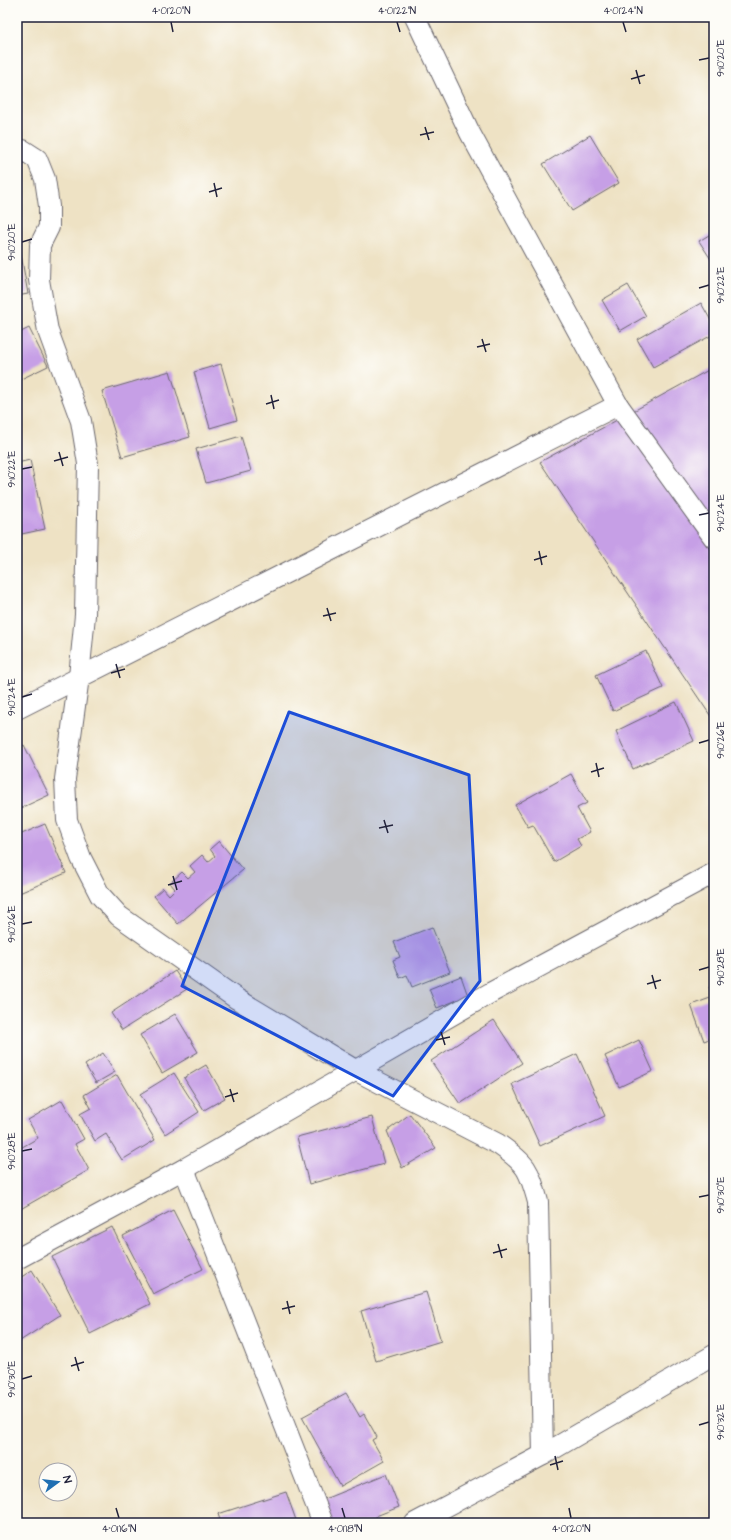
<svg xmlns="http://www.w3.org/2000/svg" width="731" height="1540" font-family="'Architects Daughter',sans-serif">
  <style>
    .building { fill: #c69fe6 }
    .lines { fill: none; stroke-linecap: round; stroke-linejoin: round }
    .minor-casing { stroke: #69656b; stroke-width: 22 }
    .minor { stroke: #fff; stroke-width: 20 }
    .marked { fill: #1d4ed8; fill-opacity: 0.2; stroke: #1d4ed8; stroke-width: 3; stroke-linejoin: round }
    .ticks { fill: none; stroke: #22223b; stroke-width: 1.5 }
    .neatline { fill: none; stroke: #22223b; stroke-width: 1.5 }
    .ticks-label { font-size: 10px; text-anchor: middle; fill: #22223b }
  </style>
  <rect width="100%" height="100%" fill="#fdfcf7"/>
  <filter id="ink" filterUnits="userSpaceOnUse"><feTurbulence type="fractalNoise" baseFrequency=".025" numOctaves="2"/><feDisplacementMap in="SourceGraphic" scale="8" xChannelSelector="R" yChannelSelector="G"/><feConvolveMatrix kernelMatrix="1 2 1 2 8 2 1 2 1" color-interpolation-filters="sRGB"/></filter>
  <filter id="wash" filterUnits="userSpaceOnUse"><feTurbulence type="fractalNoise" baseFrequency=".012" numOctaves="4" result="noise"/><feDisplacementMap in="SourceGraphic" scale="16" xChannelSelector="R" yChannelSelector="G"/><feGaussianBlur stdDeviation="0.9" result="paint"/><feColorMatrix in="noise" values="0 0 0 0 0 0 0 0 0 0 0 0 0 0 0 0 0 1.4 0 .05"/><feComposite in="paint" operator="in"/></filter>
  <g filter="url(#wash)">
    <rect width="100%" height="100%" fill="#eee2c4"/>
    <g id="blocks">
      <!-- building -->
      <g class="building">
        <polygon points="590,135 619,183 572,211 543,164"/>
        <polygon points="17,232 28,294 17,296"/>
        <polygon points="714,232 714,264 699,241"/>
        <polygon points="628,285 646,316 620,331 602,300"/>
        <polygon points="701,303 714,326 714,334 653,367 637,339"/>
        <polygon points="29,328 48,366 17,381 17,334"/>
        <polygon points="221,364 237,420 210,428 194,372"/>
        <polygon points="714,367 714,721 540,462"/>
        <polygon points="170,371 190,437 122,457 102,391"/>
        <polygon points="241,436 251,471 206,483 196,449"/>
        <polygon points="30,460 45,529 17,535 17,463"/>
        <polygon points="646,651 663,688 613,711 596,675"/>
        <polygon points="676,702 694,741 633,769 616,731"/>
        <polygon points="24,745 49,795 17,810 17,748"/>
        <polygon points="571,774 587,803 577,808 590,832 577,839 581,846 554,862 533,825 528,827 515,805"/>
        <polygon points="45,824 66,873 17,894 17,836"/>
        <polygon points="219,841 243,870 178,924 154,896 163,888 169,895 175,889 170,883 182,872 188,878 195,872 190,866 202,855 208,862 215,856 210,849"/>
        <polygon points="432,927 450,972 412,987 407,975 400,978 393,960 400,957 394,942"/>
        <polygon points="175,971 187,989 122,1030 111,1013"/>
        <polygon points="461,976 468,996 437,1008 429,989"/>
        <polygon points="714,985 714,1037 704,1041 691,1005 713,997 709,987"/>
        <polygon points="175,1014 198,1052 162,1073 140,1035"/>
        <polygon points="494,1020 522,1063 460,1104 431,1061"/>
        <polygon points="639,1040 653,1071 619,1087 605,1056"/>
        <polygon points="103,1053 115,1072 96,1083 85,1065"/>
        <polygon points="577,1054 605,1116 540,1146 512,1084"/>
        <polygon points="206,1065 225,1098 204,1110 184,1078"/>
        <polygon points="174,1073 199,1112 165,1134 140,1094"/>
        <polygon points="117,1075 155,1140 122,1160 106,1134 95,1141 80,1114 91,1108 84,1095"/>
        <polygon points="62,1100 84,1139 75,1144 89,1170 17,1211 17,1150 38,1138 28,1120"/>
        <polygon points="410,1114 436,1148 402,1168 387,1131"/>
        <polygon points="372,1117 384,1164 309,1184 297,1137"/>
        <polygon points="173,1210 203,1269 153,1294 123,1236"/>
        <polygon points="112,1227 150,1304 90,1334 52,1257"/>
        <polygon points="32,1270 60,1315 20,1341 17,1336 17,1280"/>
        <polygon points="426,1292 441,1341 376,1361 361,1311"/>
        <polygon points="346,1393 360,1417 364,1414 377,1437 372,1440 384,1461 340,1486 302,1417"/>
        <polygon points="386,1474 399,1507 376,1516 378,1523 332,1523 322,1500"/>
        <polygon points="286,1492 297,1523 221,1523 218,1514"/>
      </g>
    </g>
  </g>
  <g filter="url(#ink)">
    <use href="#blocks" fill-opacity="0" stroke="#69656b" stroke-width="1"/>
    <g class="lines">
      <!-- minor casing -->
      <g class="minor-casing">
        <g id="minor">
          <polyline points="415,17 470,133 618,405 714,538"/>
          <path d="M17 149 23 150 37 159 45 179 49 206V227L40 245 39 280 48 331 81 421 88 464 85 615 79 677 65 779 67 820 81 858 100 895 119 916 237 999 355 1070 498 1144C527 1164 529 1169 538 1202L543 1455"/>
          <polyline points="17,709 618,405"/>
          <polyline points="184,1169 323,1523"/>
          <polyline points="17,1259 184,1169 492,992 714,873"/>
          <polyline points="415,1523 543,1455 714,1355"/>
        </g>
      </g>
      <!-- minor -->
      <use href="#minor" class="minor"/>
    </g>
  </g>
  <!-- marked area -->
  <path class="marked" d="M289 712 469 775 480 981 393 1096 182 986Z"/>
  <!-- ticks -->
  <path class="ticks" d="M171 22 173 32M397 22 400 32M623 22 626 32M699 60 709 58M636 70 640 84M631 79 645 75M425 127 429 140M420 135 434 132M214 183 217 197M209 192 222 188M22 242 32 239M699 288 709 285M482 339 486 352M477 347 490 344M271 395 274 409M266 404 279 400M59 452 63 466M54 461 68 457M22 469 32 467M699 515 709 513M539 551 542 565M534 560 547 556M327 608 331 621M323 616 336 613M116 664 120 678M111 673 125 669M22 697 32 694M699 743 709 740M596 763 599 777M591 772 604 768M384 820 388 833M379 828 393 825M173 876 177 890M168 885 182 881M22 924 32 922M699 970 709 967M652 975 656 989M647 984 661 980M441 1032 445 1045M436 1040 450 1037M230 1089 234 1102M225 1097 238 1093M22 1151 32 1149M699 1197 709 1195M498 1244 502 1258M493 1253 507 1249M287 1301 290 1314M282 1309 295 1306M75 1357 79 1371M71 1366 84 1362M22 1379 32 1376M699 1425 709 1422M555 1456 558 1470M550 1465 563 1461M116 1508 119 1518M342 1508 345 1518M569 1508 571 1518"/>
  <!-- margin -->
  <rect width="731" height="1540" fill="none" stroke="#fdfcf7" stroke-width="44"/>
  <!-- north arrow -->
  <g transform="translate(58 1482) rotate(75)"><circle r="19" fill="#fdfcf7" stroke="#a5a5ac"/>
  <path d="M0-3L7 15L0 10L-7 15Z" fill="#1f6fb2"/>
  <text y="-6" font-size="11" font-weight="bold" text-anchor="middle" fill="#22223b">N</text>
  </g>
  <rect x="22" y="22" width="687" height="1496" class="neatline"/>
  <g class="ticks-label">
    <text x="171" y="14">4°01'20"N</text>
    <text x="397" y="14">4°01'22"N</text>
    <text x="623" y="14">4°01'24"N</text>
    <text transform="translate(720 58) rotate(-90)" y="4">9°10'20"E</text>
    <text transform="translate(11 242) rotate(-90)" y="4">9°10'20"E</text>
    <text transform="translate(720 285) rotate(-90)" y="4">9°10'22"E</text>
    <text transform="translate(11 469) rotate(-90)" y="4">9°10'22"E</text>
    <text transform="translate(720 513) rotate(-90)" y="4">9°10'24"E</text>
    <text transform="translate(11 697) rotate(-90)" y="4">9°10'24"E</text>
    <text transform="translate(720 740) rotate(-90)" y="4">9°10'26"E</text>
    <text transform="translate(11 924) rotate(-90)" y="4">9°10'26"E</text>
    <text transform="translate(720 967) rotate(-90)" y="4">9°10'28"E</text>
    <text transform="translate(11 1151) rotate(-90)" y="4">9°10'28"E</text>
    <text transform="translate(720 1195) rotate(-90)" y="4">9°10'30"E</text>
    <text transform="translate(11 1379) rotate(-90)" y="4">9°10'30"E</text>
    <text transform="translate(720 1422) rotate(-90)" y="4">9°10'32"E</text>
    <text x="119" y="1532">4°01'16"N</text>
    <text x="345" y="1532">4°01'18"N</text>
    <text x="571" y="1532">4°01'20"N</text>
  </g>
</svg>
